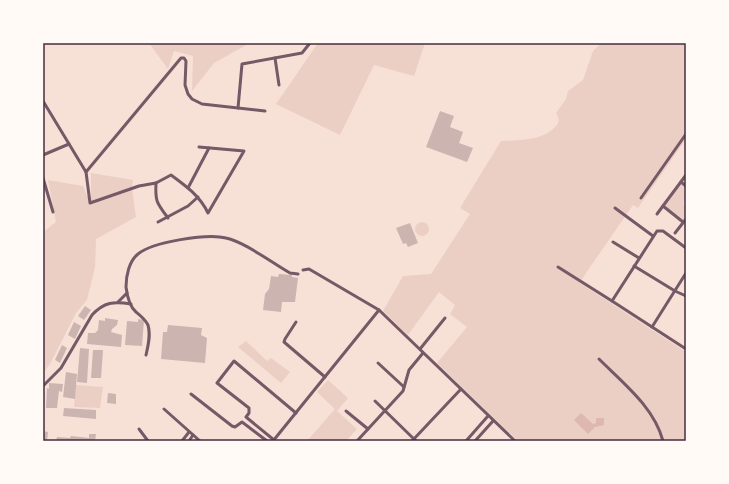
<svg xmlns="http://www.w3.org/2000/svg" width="729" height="484" font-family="Ubuntu,sans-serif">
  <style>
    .green { fill: #ebcfc5 }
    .water { fill: #dcb8b0 }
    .building { fill: #ccb4b1 }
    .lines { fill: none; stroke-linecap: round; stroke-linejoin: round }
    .minor { stroke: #755966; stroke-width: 3 }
    .neatline { fill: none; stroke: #4a2c40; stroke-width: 1.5 }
  </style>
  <rect width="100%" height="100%" fill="#f7e1d7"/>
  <!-- green -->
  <g class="green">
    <polygon points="149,43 250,43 214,63 192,91 193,56 174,51 168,69"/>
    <polygon points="318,43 425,43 414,76 374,65 340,135 276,104"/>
    <path d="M601 43H686V139L638 208 633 205 586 273 580 283 686 352V441H518L437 363 467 327 450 314 455 305 439 292 408 335 383 311 403 276 431 274 470 214 460 208 501 141C518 140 542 141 555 127 559 123 560 119 556 113L566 99 568 91 583 80 593 51Z"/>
    <polygon points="91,173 133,180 132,188 136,217 96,239 95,267 87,300 76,313 50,364 43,373 43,232 56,222 48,180 83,186 89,200 91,199"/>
    <polygon points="681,184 686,188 686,197 685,197 683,204 686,207 686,216 683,220 665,206"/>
    <circle cx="422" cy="229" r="7"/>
    <polygon points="246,341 267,361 271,358 290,372 281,383 238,347"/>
    <polygon points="328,380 348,398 337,411 357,429 346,441 307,441 335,409 317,392"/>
    <polygon points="76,385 103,387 100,408 74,407"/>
  </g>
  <!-- water -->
  <polygon class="water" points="581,413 593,424 596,423 596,418 604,418 604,425 595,427 588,434 574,420"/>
  <!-- building -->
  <g class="building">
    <polygon points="440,111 454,116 450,127 463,132 459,143 473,148 467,162 426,147"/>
    <polygon points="410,223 418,243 408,247 406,243 403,244 396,228"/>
    <polygon points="279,274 292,275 292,277 298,278 295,302 282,302 281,312 263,310 265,294 269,289 271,276 278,277"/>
    <polygon points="85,306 91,310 84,320 78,316"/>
    <polygon points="105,318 118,320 117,325 112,329 111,332 122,335 121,347 87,344 88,333 95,333 98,330 99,320 105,321"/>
    <polygon points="138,319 144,320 142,346 125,345 127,321 138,322"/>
    <polygon points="74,322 81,326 75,339 68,335"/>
    <polygon points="168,325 202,328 201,335 207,338 205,363 161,359 163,332 167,332"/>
    <polygon points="62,345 67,348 60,363 55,360"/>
    <polygon points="80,348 89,349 87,383 77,382"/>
    <polygon points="93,350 103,350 101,378 91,378"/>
    <polygon points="66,372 77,374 75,399 63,397"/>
    <polygon points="49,383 63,384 62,392 59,391 57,408 46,408 47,388 49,389"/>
    <polygon points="108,393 116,394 116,404 107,403"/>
    <polygon points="64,408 96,410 96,419 63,416"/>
    <polygon points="43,431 48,432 47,441 43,441"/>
    <polygon points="89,434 96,434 95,441 56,441 57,437 70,438 71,436 89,438"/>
  </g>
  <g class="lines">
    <!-- minor -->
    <g class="minor">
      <polyline points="275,58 279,85"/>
      <path d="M43 101 86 172 90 203 139 186 156 183 171 175C186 186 200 196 208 213L244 151 199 147"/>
      <polyline points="238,108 242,64 302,53 310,43"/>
      <polyline points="43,155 69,144"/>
      <polyline points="86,172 181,58 184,58 186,61 185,85 188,94 192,99 202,104 265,111"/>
      <polyline points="43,178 53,212"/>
      <polyline points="681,182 686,186"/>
      <path d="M156 183C155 202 157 203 168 218"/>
      <polyline points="188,188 209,148"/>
      <polyline points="641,198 686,134"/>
      <polyline points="663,206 683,222"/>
      <polyline points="615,208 653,236"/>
      <polyline points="657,214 686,175"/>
      <polyline points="158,222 188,206 198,197"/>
      <polyline points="675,233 686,219"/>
      <polyline points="613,242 639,258"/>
      <polyline points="634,266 675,291 686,296"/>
      <polyline points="558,267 612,301 686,349"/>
      <polyline points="303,270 309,269 379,310 515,441"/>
      <polyline points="612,301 657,231 663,231 686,248"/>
      <polyline points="118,302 127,293"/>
      <polyline points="296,322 285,339 284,342 325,377"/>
      <polyline points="652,327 686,273"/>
      <polyline points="420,349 445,318"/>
      <path d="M146 355C148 346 151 335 148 325 145 319 141 316 136 312 130 307 127 295 126 287 126 276 129 261 138 254 152 242 208 233 226 238 245 242 272 263 290 273L298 274"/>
      <path d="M599 359C623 383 654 407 663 441"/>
      <polyline points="378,363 404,387"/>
      <path d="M43 386 61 368 92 315C104 302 114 301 131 304"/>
      <polyline points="191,394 232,426 235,427 242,422 267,441"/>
      <polyline points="375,401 416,441"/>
      <polyline points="164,409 200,441"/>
      <polyline points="346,411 368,429"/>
      <polyline points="139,429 148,441"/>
      <polyline points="274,440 246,417 249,413 249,408 217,383 234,361 296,413"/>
      <polyline points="182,441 189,432"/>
      <polyline points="189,441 193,435"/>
      <polyline points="273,441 379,310"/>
      <polyline points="357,441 403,391 409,370 423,353"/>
      <polyline points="412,441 461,389"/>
      <polyline points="466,441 488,416"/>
      <polyline points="475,441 493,421"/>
    </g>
  </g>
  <!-- border -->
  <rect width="729" height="484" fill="none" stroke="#fffaf5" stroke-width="88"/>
  <rect x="44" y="44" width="641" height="396" class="neatline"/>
</svg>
